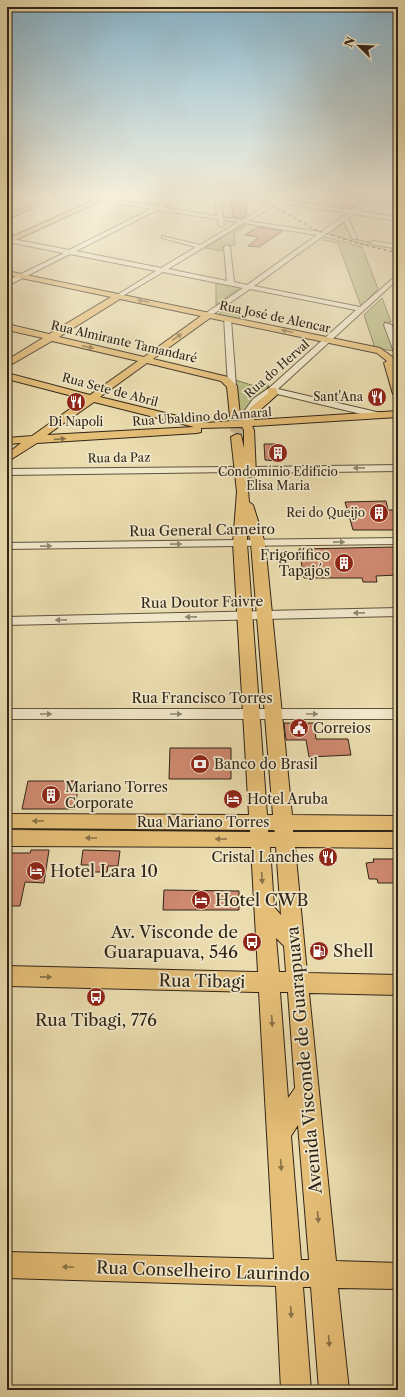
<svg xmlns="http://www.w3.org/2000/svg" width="405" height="1397" font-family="'Libre Caslon Text',serif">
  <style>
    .green { fill: #bcbf87; stroke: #767250 }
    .building { fill: #ce8970; stroke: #302518 }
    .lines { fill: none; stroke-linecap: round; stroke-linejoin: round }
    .minor-tunnel-far1 { stroke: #c5b790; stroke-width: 8; stroke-dasharray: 8 4; stroke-linecap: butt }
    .minor-tunnel { stroke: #c5b790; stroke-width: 10; stroke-dasharray: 10 5; stroke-linecap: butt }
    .major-tunnel-far1 { stroke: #c5b790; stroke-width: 10; stroke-dasharray: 10 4.5; stroke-linecap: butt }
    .major-tunnel { stroke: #c5b790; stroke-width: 12; stroke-dasharray: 12 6; stroke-linecap: butt }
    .minor-casing { stroke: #5e533e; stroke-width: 2 }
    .major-casing { stroke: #302518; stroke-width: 2 }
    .minor { fill: #f1e8ca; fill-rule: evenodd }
    .major { fill: #e5be77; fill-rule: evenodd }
    .rail { stroke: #302518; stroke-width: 1.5; stroke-dasharray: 3 3; stroke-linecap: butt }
    .oneway { fill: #8a7248 }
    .oneway2 { fill: #908671 }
    .labels { text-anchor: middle; stroke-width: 3.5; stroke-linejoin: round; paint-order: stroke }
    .far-street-label { font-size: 12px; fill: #302518; stroke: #f1e8ca }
    .far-poi-label { font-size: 12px; fill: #302518; stroke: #f1e8ca; text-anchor: end }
    .street-label { font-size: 14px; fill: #302518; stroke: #f1e8ca }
    .poi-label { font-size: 14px; fill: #302518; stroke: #f1e8ca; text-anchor: start }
    .near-poi-label { font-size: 17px; fill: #302518; stroke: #f1e8ca; text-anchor: start }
    .near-street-label { font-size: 17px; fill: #302518; stroke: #f1e8ca }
  </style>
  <rect width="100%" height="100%" fill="#eadcae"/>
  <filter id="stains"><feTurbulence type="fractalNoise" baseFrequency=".005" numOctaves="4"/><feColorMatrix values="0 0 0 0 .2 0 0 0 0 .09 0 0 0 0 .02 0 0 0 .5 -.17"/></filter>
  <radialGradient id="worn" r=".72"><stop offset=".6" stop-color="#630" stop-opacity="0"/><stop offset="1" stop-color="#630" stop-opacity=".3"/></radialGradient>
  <!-- green -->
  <g class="green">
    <polygon points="345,222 352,239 370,242 366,245 329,234"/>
    <polygon points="242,225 246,225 234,233 235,245 223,246 222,251 205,248"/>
    <polygon points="326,237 362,247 378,289 361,306 338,243 322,240"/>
    <polygon points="216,282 241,287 216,305"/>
    <polygon points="382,298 391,322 384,322 394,351 375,348 364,315"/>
    <polygon points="230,305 240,307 240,319 218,315"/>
    <polygon points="235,380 258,387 264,384 269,386 238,416"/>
    <polygon points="304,824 398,824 398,838 305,837"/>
  </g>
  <!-- building -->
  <g class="building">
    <polygon points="340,197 367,197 352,208 345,208"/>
    <polygon points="231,198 247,199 246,216 242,218 233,217"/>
    <polygon points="258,227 283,231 259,247 248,246 259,237 245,235"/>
    <polygon points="264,444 276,444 277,461 265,460"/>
    <polygon points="386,501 388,510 398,510 398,530 353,530 345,502"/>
    <polygon points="394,547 398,562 398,575 376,576 377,582 363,582 362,578 304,578 299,549"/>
    <polygon points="284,723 314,723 316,739 348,739 351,755 309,757 306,740 286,740"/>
    <polygon points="170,748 231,748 231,779 169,779"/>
    <polygon points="28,781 79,781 75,809 22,809"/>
    <polygon points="31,850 49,850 44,883 25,882 20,906 7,906 7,861 9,853 30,853"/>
    <polygon points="83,850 120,851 118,866 108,866 107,872 91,872 92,865 81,865"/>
    <polygon points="373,859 395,859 395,862 398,862 398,883 378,883 377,879 369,879 366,863 374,862"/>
    <polygon points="164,890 239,891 239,910 163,910"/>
  </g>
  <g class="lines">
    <!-- minor-tunnel-far1 -->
    <polyline class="minor-tunnel-far1" points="243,420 244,417"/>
    <!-- minor-tunnel -->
    <polyline class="minor-tunnel" points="237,434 243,419"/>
    <!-- major-tunnel-far1 -->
    <polyline class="major-tunnel-far1" points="235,416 235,420"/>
    <!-- major-tunnel -->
    <polyline class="major-tunnel" points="235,419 237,437"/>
    <!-- minor casing -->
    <g class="minor-casing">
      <g id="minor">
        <path d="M84 197H97L156 206 174 197H181L162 207 217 216 215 197H221L223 217 242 220 272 202 249 197 277 199 287 197 283 200 352 210 371 197H377L358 211 398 217V221L354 214 348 218 357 239H353L344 221 254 286 360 307 398 274V279L278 389 381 413V417L378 418 273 393 259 403 247 419 244 420 240 417 253 399 269 388 356 310 250 289 209 317H206V313L243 288 163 272 119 298 116 296 117 295 156 271 70 254 7 286V281L64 253 7 242V238L69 250 151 209ZM278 203 348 213 321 232 248 221ZM157 210 218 219V225L221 227 224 225 223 220 238 222 200 245 162 236V238L196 247 161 268 76 251ZM244 223 317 235 247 285 234 282 230 247 227 245 224 247 227 281 168 269Z"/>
        <polygon points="373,241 398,245 398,249 371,244 370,243"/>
        <polygon points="224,317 231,319 236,386 232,388 228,386"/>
        <polygon points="385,323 392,325 398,342 398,354 394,352 384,325"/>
        <polygon points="398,465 398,471 251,473 246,470 251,467"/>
        <polygon points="232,467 237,470 235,472 7,475 7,469"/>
        <polygon points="398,538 398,544 7,549 7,543"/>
        <polygon points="398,608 398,616 7,625 7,617"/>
        <rect x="7" y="709" width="391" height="10"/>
      </g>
    </g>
    <!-- major casing -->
    <g class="major-casing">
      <g id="major">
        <polygon points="49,197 58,197 7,219 7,215"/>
        <polygon points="101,197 109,197 7,244 7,239"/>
        <path d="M7 271 380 348 398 361V397L393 394 384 363 387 361 377 353 210 318 153 359 228 377 237 386 240 416 239 418H231L230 416 227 387 221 381 147 363 100 397 206 423 243 420 251 407 268 393V388H276L278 394 259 411 254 420 398 411V417L252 426 254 430 256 475 254 477 247 478 249 502 253 505 265 543 292 815 398 816V830H293V832H398V848L295 847 307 973 398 975V995L309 993 336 1261 398 1263V1289L338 1288 349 1390H319L311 1287H303L311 1390H281L276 1286 7 1278V1252L274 1259 259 992 7 986V966L258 972 251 847 7 846V830L250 832V830L7 828V814L249 815 233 543 237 492 231 437 237 434 241 435 244 448V430L242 427 201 428V432L197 433 37 443 7 462V454L21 443 7 444V438L32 436 84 399 7 379V373L90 395 138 361 52 341 7 367V360L43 338 7 330V324L49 334 111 297 7 275ZM120 299 201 316 144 357 59 337ZM94 402 194 427 47 435ZM247 528 251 543 273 815H267L247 543ZM268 830H274L275 832H268ZM270 847H276L281 915 274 907ZM276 938 284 946 286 972H279ZM280 992H288L295 1088 288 1098ZM298 1125 309 1260H301L291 1136Z"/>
      </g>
    </g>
    <!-- minor -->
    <use href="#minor" class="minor"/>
    <!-- major -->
    <use href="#major" class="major"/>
    <!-- rail -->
    <polyline class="rail" points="257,197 316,230 353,242 398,253"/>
  </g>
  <!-- one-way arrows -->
  <defs><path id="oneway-solid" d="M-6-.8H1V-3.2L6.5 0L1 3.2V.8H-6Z"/></defs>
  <g class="oneway">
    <use href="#oneway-solid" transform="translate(143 301) rotate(-168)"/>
    <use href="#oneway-solid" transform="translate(287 331) rotate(-168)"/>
    <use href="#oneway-solid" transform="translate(177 337) rotate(-35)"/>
    <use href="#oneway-solid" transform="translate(88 347) rotate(13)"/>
    <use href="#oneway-solid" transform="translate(60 439) rotate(-4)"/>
    <use href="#oneway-solid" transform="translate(38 821) rotate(-180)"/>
    <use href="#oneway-solid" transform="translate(91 838) rotate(-180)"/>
    <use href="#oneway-solid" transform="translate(221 839) rotate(-180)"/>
    <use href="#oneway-solid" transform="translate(262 878) rotate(86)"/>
    <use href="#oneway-solid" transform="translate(46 977) rotate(1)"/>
    <use href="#oneway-solid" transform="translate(272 1021) rotate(86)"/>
    <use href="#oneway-solid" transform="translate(281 1165) rotate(86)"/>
    <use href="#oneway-solid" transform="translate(318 1217) rotate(85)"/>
    <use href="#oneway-solid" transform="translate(68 1267) rotate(-178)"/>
    <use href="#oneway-solid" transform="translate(291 1312) rotate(86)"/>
    <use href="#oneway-solid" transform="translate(329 1341) rotate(85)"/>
  </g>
  <g class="oneway2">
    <use href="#oneway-solid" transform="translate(359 468) rotate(179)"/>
    <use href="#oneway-solid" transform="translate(339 542) rotate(-1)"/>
    <use href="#oneway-solid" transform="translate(176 544) rotate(-1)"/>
    <use href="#oneway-solid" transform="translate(46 546) rotate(-1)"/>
    <use href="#oneway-solid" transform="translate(359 613) rotate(179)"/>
    <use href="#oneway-solid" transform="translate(191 617) rotate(179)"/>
    <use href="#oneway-solid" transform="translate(61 620) rotate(179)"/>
    <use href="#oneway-solid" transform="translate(46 714)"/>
    <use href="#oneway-solid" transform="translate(176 714)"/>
    <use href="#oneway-solid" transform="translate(312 714)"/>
  </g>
  <!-- sky -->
  <linearGradient id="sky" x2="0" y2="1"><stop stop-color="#88b7d0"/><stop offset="0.5" stop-color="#f6efdb"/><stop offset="1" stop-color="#f6efdb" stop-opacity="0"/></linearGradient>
  <rect width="405" height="393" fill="url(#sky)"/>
  <!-- icons -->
  <defs>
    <g id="restaurant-disc" transform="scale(1)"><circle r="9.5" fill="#8f2418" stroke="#f1e8ca"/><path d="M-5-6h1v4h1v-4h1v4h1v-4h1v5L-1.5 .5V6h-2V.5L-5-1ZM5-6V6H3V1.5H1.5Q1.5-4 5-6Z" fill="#fff"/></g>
    <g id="building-disc" transform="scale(1)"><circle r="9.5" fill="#8f2418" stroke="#f1e8ca"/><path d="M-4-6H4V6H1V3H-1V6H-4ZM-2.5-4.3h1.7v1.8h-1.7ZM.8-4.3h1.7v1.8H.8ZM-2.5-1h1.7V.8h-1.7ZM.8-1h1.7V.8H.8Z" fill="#fff"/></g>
    <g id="civic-disc" transform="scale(1)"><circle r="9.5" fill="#8f2418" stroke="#f1e8ca"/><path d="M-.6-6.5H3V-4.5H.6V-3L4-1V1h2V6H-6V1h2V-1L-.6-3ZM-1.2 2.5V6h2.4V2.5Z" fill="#fff"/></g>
    <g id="bank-disc" transform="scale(1)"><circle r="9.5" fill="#8f2418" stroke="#f1e8ca"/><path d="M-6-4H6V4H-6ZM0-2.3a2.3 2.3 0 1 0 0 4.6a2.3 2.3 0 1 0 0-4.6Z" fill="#fff"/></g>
    <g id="hotel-disc" transform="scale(1)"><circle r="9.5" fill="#8f2418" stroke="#f1e8ca"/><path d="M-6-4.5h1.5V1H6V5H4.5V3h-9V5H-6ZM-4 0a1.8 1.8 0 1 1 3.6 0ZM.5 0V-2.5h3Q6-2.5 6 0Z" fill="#fff"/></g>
    <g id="bus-disc" transform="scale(1)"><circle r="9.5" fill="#8f2418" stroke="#f1e8ca"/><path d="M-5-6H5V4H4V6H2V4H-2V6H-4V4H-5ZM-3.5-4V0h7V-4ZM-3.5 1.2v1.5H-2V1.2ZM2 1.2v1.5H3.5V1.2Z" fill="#fff"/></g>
    <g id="fuel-disc" transform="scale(1)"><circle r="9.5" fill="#8f2418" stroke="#f1e8ca"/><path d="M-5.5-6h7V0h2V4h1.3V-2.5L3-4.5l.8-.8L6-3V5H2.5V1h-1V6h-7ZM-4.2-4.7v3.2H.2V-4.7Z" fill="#fff"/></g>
  </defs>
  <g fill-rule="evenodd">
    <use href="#restaurant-disc" x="377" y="397"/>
    <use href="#restaurant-disc" x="76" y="402"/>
    <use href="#building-disc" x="278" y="453"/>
    <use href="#building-disc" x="379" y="513"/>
    <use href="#building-disc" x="344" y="563"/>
    <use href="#civic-disc" x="299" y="728"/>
    <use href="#bank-disc" x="200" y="764"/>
    <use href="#building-disc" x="51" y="795"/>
    <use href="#hotel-disc" x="233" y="799"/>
    <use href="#restaurant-disc" x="328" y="857"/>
    <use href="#hotel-disc" x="36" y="871"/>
    <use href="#hotel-disc" x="201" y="900"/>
    <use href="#bus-disc" x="252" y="942"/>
    <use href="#fuel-disc" x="319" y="951"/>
    <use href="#bus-disc" x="96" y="997"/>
  </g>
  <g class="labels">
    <!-- far-street labels -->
    <g class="far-street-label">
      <text transform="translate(275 317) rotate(12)" y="4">Rua José de Alencar</text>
      <text transform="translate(124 342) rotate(13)" y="4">Rua Almirante Tamandaré</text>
      <text transform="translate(277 369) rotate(-41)" y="4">Rua do Herval</text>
      <text transform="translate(110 390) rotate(15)" y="4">Rua Sete de Abril</text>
      <text transform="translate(202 417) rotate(-4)" y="4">Rua Ubaldino do Amaral</text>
      <text transform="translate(119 458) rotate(-1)" y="4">Rua da Paz</text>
    </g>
    <!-- far-poi labels -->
    <g class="far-poi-label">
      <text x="363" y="401">Sant'Ana</text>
      <text x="76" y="426" text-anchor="middle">Di Napoli</text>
      <text x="278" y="476" text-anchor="middle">Condomínio Edifício<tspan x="278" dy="14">Elisa Maria</tspan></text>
      <text x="365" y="517">Rei do Queijo</text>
    </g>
    <!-- street labels -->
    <g class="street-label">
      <text transform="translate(202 530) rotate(-1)" y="5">Rua General Carneiro</text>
      <text transform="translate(202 602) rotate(-1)" y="5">Rua Doutor Faivre</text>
      <text x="202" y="703">Rua Francisco Torres</text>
      <text x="203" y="827">Rua Mariano Torres</text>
    </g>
    <!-- poi labels -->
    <g class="poi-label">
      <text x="330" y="560" text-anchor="end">Frigorífico<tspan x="330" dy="16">Tapajós</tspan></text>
      <text x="313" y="733">Correios</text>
      <text x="214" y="769">Banco do Brasil</text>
      <text x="65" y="792">Mariano Torres<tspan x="65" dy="16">Corporate</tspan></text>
      <text x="247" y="804">Hotel Aruba</text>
      <text x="314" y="862" text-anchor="end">Cristal Lanches</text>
    </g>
    <!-- near-poi labels -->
    <g class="near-poi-label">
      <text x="50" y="877">Hotel Lara 10</text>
      <text x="215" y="906">Hotel CWB</text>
      <text x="238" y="938" text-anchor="end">Av. Visconde de<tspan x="238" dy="20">Guarapuava, 546</tspan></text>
      <text x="333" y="957">Shell</text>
      <text x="96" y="1026" text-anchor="middle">Rua Tibagi, 776</text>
    </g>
    <!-- near-street labels -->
    <g class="near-street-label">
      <text transform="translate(202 981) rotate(1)" y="6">Rua Tibagi</text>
      <text transform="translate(304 1060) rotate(-95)" y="6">Avenida Visconde de Guarapuava</text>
      <text transform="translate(203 1271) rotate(2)" y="6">Rua Conselheiro Laurindo</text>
    </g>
  </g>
  <!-- margin -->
  <rect width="405" height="1397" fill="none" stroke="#eadcae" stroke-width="24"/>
  <rect x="8" y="8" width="389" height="1381" fill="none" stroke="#302518" stroke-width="2"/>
  <rect x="12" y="12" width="381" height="1373" fill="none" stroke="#302518"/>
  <!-- north arrow -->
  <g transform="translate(359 46) rotate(293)" stroke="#f1e8ca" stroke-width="3" paint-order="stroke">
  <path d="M0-3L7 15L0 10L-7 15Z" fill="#302518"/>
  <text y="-6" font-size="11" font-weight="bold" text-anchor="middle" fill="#302518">N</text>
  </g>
  <rect width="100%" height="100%" filter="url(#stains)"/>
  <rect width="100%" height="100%" fill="url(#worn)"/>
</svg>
